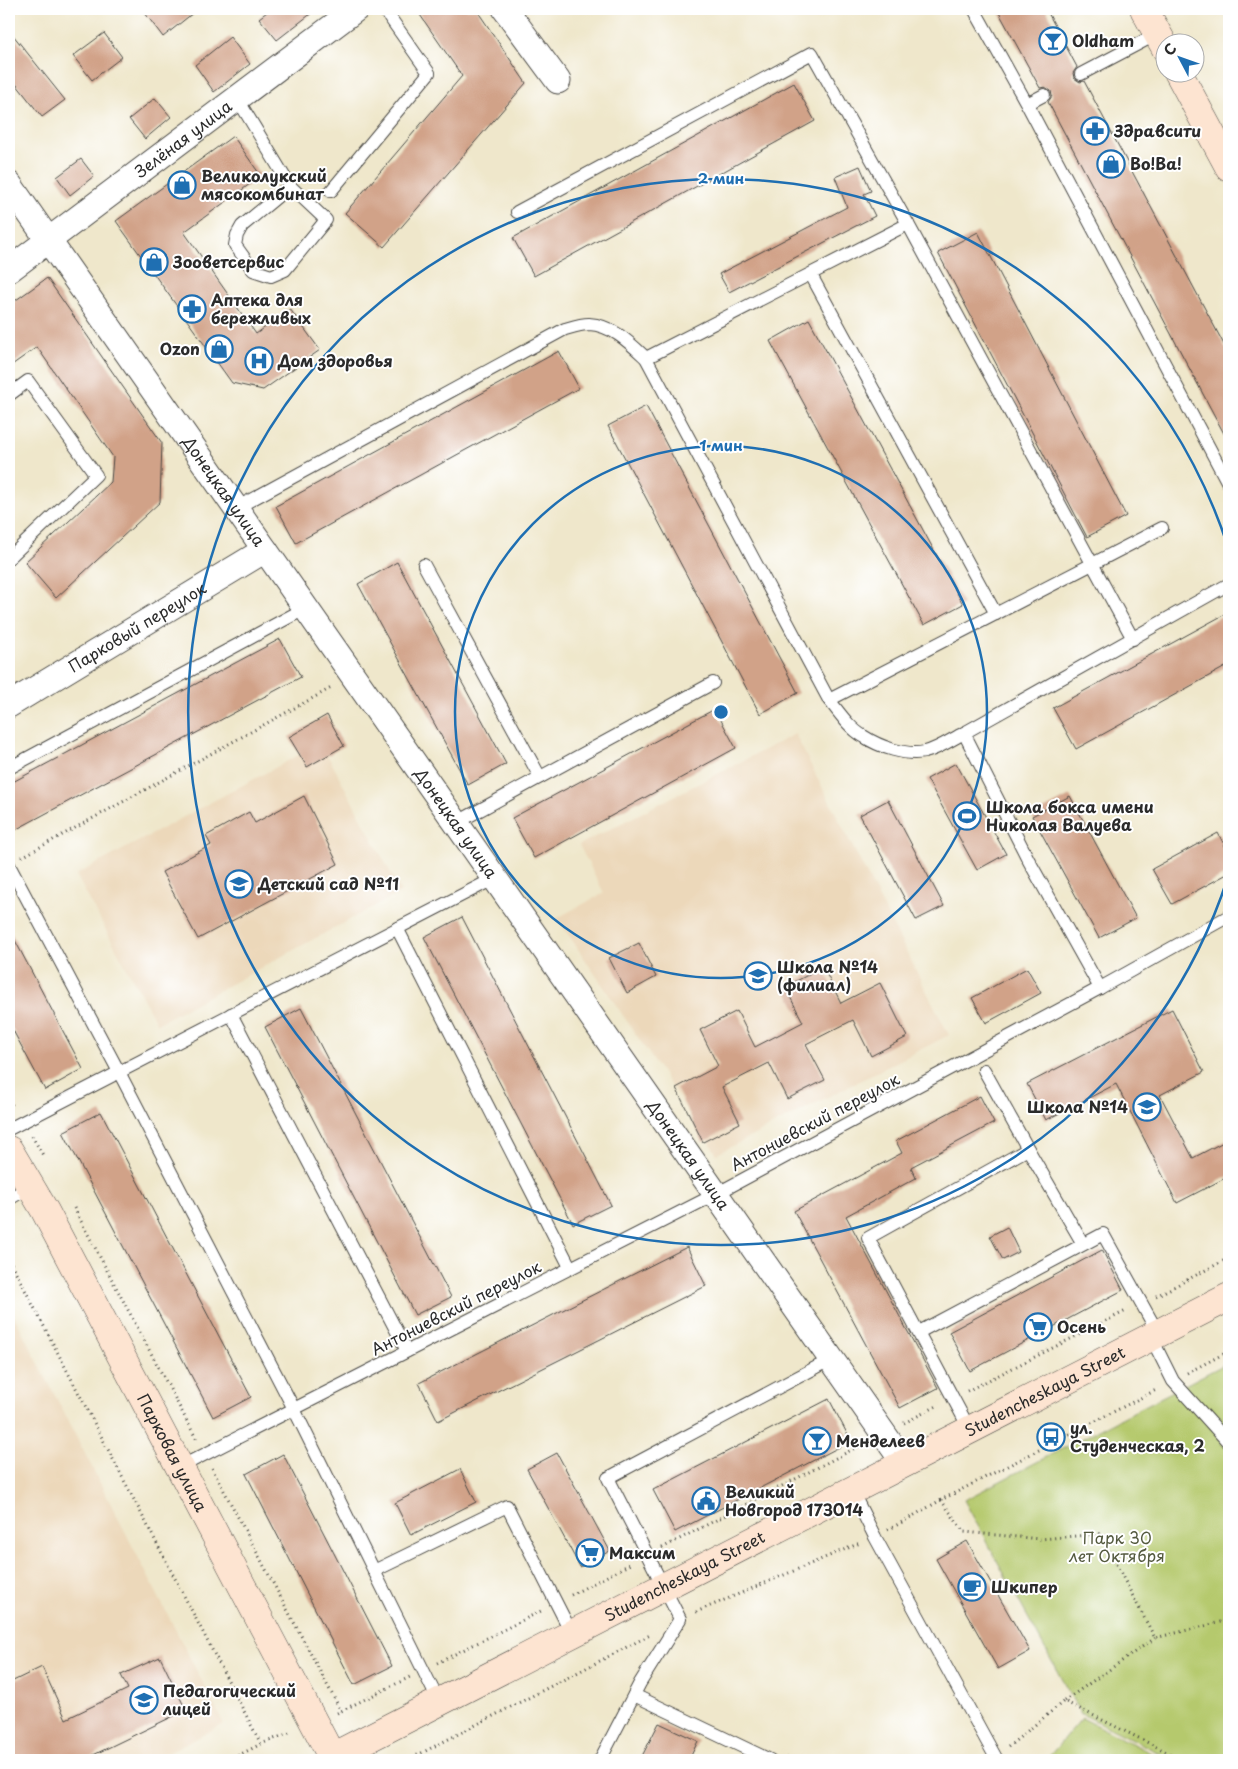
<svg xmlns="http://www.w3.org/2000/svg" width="1238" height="1769" font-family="'Playpen Sans',sans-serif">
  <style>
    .built { fill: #ecd8ba }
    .green { fill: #b5c96d; stroke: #707a4c }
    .building { fill: #d1a288 }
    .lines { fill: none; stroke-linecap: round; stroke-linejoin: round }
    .lane-casing { stroke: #484743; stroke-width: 14 }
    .street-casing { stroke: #484743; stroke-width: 27 }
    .secondary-casing { stroke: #484743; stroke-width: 29 }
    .path { stroke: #484743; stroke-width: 3; stroke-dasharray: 1 4; stroke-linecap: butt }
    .lane { stroke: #fff; stroke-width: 12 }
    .street { stroke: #fff; stroke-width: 25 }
    .secondary { stroke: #fde4d1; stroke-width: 28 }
    .ring { fill: none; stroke: #1f6fb2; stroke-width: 2.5 }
    .labels { text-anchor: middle; stroke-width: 4; stroke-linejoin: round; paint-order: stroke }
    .poi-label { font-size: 16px; font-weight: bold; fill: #2b2b2b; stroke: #fff; text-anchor: start }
    .street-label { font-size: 16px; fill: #2b2b2b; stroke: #fff }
    .park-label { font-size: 16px; fill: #545a3f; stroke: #fff }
    .centre { fill: #1f6fb2; stroke: #fff; stroke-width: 2.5 }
    .ring-label { font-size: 15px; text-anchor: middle; font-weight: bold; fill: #1f6fb2; stroke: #fff; stroke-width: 4; stroke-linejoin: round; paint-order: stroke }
  </style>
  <rect width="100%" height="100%" fill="#fff"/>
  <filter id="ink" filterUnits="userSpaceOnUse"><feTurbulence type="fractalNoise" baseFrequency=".02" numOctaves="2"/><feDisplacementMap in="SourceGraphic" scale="10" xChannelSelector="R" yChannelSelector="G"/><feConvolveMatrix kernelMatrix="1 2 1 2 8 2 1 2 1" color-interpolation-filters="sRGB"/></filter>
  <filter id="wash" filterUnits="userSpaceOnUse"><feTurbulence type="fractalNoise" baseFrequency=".0096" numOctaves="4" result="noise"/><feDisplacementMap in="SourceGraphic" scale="20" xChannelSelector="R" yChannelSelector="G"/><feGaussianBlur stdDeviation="1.12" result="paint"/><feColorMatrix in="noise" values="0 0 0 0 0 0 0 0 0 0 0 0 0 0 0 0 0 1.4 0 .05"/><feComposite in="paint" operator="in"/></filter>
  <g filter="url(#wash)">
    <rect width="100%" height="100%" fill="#efe7cb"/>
    <!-- built -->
    <g class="built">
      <polygon points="795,734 949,1035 717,1154 557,918 604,893 579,845"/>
      <polygon points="321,743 401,892 157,1024 76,875"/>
      <polygon points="9,1306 224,1724 155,1760 9,1760"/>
    </g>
    <!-- green -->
    <g class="green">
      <polygon points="1229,1362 1229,1760 1173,1760 1080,1713 964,1500"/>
      <polygon points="1082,1718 1165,1760 1046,1760"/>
    </g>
    <g id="blocks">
      <!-- building -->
      <g class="building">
        <polygon points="142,9 198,9 163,37"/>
        <polygon points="271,9 317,9 277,40 259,18"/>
        <polygon points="416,9 476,9 526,83 384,247 345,213 462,76"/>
        <polygon points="997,9 1046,9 1077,67 1073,73 1074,78 1080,82 1084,81 1229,354 1229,443 1048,102 1052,96 1051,91 1045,87 1040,88"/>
        <polygon points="9,30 65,100 42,117 9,75"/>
        <polygon points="104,33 122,57 92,80 73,56"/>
        <polygon points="230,37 250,64 214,92 195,65"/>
        <polygon points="794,83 815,121 534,276 513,238"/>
        <polygon points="155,98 171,117 145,139 129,119"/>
        <polygon points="233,136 261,176 184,232 256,334 290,309 320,350 263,390 232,383 116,221"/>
        <polygon points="81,159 94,176 70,195 57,177"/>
        <polygon points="860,166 871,191 864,194 875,216 729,292 719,274 847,207 835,177"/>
        <polygon points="978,232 1126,516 1087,537 938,253"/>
        <polygon points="47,278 162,443 160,502 56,598 25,562 111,482 113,457 37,347 9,367 9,305"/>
        <polygon points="809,319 963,604 924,625 770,341"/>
        <polygon points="559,351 579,388 296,543 276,506"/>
        <polygon points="646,406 798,693 760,714 608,426"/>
        <polygon points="397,562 506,764 468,785 358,584"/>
        <polygon points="1229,612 1229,665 1076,749 1053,708"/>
        <polygon points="280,639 301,677 15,830 9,818 9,784"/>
        <polygon points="715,709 736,748 534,858 512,818"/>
        <polygon points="327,715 344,746 307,767 289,737"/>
        <polygon points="956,763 1006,854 977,870 927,779"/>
        <polygon points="304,796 338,864 198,939 162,872 211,845 206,836 249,812 255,823"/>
        <polygon points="1070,796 1136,918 1099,938 1032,816"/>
        <polygon points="888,800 944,906 916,920 860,815"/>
        <polygon points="1218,833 1229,854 1229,873 1172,904 1152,869"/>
        <polygon points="462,917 611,1205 573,1224 424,937"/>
        <polygon points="9,929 83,1069 45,1090 9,1023"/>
        <polygon points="639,943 656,977 627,993 609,958"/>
        <polygon points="823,967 841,1003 880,983 907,1037 871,1056 853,1020 806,1044 825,1080 787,1099 769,1063 722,1087 740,1123 703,1142 676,1088 718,1066 700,1030 737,1011 755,1047 803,1022 785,987"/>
        <polygon points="1027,968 1041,993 986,1023 972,998"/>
        <polygon points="301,1008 451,1297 415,1315 265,1027"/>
        <polygon points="1172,1009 1204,1072 1160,1095 1193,1158 1229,1139 1229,1176 1177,1203 1116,1084 1046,1120 1027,1084"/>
        <polygon points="980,1096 994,1123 911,1167 916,1178 846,1216 938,1388 900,1408 794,1211 902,1153 896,1141"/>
        <polygon points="101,1112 251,1397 213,1417 63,1132"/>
        <polygon points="1007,1227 1019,1252 1003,1260 990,1236"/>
        <polygon points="687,1247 706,1286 438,1421 419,1383"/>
        <polygon points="1102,1250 1123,1290 970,1371 949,1332"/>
        <polygon points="829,1399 851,1441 675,1532 653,1490"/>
        <polygon points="557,1453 610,1551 580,1567 527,1469"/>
        <polygon points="283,1454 392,1666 354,1685 246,1474"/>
        <polygon points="460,1469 476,1502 411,1535 395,1503"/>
        <polygon points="967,1541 1030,1651 998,1669 936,1559"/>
        <polygon points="160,1657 186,1710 83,1760 9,1760 9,1683 42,1667 66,1719 128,1689 121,1675"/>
        <polygon points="659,1723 698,1741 689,1760 640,1760"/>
      </g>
    </g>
  </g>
  <g filter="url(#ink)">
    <use href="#blocks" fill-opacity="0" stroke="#484743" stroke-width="1"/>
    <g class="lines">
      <!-- lane casing -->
      <g class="lane-casing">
        <g id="lane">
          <polyline points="974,9 1027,104 1229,485"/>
          <polyline points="1081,74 1157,34"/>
          <polyline points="237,98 290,186 326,220 285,270 271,276 253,270 235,245 237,235 242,226 290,186"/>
          <polyline points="1027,104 1044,95"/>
          <polyline points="331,191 429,73 384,9"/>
          <polyline points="517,212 812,53 908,224 646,358"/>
          <polyline points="908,224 1133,639"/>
          <polyline points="811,275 996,614"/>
          <polyline points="9,395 28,381 96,475 9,558"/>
          <path d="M236 508 565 329C572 327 581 324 589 324 612 325 630 343 646 358L829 700C839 712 849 728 863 736 880 747 905 756 925 752 938 749 952 739 964 733L1229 584"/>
          <polyline points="424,565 540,777"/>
          <polyline points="829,700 1162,528"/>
          <polyline points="11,767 306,608"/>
          <polyline points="456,823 713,683"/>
          <polyline points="9,865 119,1072 294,1409 439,1702"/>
          <polyline points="397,928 570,1267"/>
          <polyline points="1100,988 1229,916"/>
          <polyline points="231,1014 407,1351"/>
          <polyline points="9,1129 495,878"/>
          <polyline points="1028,1149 1083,1244"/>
          <polyline points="9,1199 31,1186"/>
          <polyline points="919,1332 1103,1234 1158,1333"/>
          <polyline points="1151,1337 1173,1381 1229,1443"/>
          <polyline points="970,1430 868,1238 1028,1149 984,1070"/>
          <polyline points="180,1467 716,1194 1100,988 1029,861 964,733"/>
          <polyline points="852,1491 875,1537 996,1758"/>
          <polyline points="374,1571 507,1506 572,1634"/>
          <polyline points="634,1695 770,1760"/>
          <polyline points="600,1760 640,1683 680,1619 608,1478 832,1359"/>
        </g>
      </g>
      <!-- street casing -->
      <g class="street-casing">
        <g id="street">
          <polyline points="505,9 558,81"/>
          <path id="s1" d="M9 184 904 1463"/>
          <path id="s2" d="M9 270 356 9"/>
          <path id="s3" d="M9 705 265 550"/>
        </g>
      </g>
      <!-- secondary casing -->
      <g class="secondary-casing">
        <g id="secondary">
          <polyline points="1144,9 1166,49"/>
          <polyline points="1178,72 1229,167"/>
          <path id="s4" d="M9 1150 45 1211 332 1757 1229 1297"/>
        </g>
      </g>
      <!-- path -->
      <g class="path">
        <polyline points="22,857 333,687"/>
        <polyline points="9,1100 14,1108"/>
        <polyline points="32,1136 44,1157"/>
        <polyline points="74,1208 197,1440"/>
        <polyline points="9,1259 261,1744"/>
        <polyline points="1156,1296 1229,1258"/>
        <polyline points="1187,1373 1229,1351"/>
        <polyline points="967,1391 1126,1311"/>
        <polyline points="904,1423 939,1405"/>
        <polyline points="212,1468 341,1711"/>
        <polyline points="941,1500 964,1532 1040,1539 1100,1534 1155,1638 1229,1620"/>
        <polyline points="888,1530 941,1500 1158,1389"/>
        <polyline points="662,1548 863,1444"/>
        <polyline points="571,1595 632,1563"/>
        <polyline points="696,1612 860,1543"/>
        <polyline points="437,1663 541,1611"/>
        <polyline points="1064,1701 1155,1638"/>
        <polyline points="337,1713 410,1677"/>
        <polyline points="1008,1747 1064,1701 1183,1760"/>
        <polyline points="786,1757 804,1760"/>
        <polyline points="229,1760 261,1744 292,1732"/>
        <polyline points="408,1760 650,1635"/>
      </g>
      <!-- lane -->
      <use href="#lane" class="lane"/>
      <!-- street -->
      <use href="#street" class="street"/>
      <!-- secondary -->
      <use href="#secondary" class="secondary"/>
    </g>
  </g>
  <!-- distance rings -->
  <g class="ring">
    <circle cx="721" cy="712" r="266"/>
    <path d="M1228 877A533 533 0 1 1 1228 547"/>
  </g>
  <!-- icons -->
  <defs>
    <g id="bar-ring" transform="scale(1.4375)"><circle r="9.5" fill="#fff" stroke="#1f6fb2" stroke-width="1.5"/><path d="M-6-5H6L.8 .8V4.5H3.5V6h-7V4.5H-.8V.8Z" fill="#1f6fb2"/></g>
    <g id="pharmacy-ring" transform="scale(1.4375)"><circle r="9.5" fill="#fff" stroke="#1f6fb2" stroke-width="1.5"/><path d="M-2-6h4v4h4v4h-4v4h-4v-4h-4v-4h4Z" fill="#1f6fb2"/></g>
    <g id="shop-ring" transform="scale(1.4375)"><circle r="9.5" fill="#fff" stroke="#1f6fb2" stroke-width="1.5"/><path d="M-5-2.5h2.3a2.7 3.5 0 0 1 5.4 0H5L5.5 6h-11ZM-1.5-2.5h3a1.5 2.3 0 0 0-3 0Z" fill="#1f6fb2"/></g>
    <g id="hospital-ring" transform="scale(1.4375)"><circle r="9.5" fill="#fff" stroke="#1f6fb2" stroke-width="1.5"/><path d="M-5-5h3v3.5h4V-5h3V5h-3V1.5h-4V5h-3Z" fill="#1f6fb2"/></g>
    <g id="stadium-ring" transform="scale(1.4375)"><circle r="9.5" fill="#fff" stroke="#1f6fb2" stroke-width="1.5"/><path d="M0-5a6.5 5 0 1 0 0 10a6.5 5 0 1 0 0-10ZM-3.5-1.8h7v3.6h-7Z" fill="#1f6fb2"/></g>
    <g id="school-ring" transform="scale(1.4375)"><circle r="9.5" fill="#fff" stroke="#1f6fb2" stroke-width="1.5"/><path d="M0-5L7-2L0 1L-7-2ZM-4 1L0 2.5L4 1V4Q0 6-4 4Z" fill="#1f6fb2"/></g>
    <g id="supermarket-ring" transform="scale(1.4375)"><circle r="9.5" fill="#fff" stroke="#1f6fb2" stroke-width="1.5"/><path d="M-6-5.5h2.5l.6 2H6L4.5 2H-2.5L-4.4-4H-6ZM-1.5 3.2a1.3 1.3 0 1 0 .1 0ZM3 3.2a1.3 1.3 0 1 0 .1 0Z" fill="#1f6fb2"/></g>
    <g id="bus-ring" transform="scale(1.4375)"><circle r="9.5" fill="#fff" stroke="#1f6fb2" stroke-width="1.5"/><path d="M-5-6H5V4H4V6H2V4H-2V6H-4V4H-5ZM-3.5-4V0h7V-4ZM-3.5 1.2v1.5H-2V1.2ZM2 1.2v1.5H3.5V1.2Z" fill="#1f6fb2"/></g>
    <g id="civic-ring" transform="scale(1.4375)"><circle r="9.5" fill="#fff" stroke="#1f6fb2" stroke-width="1.5"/><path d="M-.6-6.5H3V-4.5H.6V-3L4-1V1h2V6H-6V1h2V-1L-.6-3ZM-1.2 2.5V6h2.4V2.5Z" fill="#1f6fb2"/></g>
    <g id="cafe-ring" transform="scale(1.4375)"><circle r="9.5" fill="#fff" stroke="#1f6fb2" stroke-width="1.5"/><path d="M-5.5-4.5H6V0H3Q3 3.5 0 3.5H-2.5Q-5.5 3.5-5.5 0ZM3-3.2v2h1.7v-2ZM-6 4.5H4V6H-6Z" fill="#1f6fb2"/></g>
  </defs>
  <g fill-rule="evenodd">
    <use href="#bar-ring" x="1053" y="41"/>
    <use href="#pharmacy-ring" x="1095" y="131"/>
    <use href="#shop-ring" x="1111" y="164"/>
    <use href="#shop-ring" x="182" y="185"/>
    <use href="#shop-ring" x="154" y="262"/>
    <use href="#pharmacy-ring" x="192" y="309"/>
    <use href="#shop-ring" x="219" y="349"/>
    <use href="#hospital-ring" x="259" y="361"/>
    <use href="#stadium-ring" x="967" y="816"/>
    <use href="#school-ring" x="239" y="884"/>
    <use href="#school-ring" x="758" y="976"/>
    <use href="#school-ring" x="1147" y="1107"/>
    <use href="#supermarket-ring" x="1038" y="1327"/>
    <use href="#bus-ring" x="1051" y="1437"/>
    <use href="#bar-ring" x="817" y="1441"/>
    <use href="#civic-ring" x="706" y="1501"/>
    <use href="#supermarket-ring" x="590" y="1553"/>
    <use href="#cafe-ring" x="972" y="1587"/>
    <use href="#school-ring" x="144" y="1700"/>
  </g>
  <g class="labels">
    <!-- poi labels -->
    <g class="poi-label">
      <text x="1072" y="47">Oldham</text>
      <text x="1114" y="137">Здравсити</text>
      <text x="1130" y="170">Во!Ва!</text>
      <text x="201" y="182">Великолукский<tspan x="201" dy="18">мясокомбинат</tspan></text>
      <text x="173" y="268">Зооветсервис</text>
      <text x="211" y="306">Аптека для<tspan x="211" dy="18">бережливых</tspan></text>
      <text x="200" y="355" text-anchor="end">Ozon</text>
      <text x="278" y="367">Дом здоровья</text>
      <text x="986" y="813">Школа бокса имени<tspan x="986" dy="18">Николая Валуева</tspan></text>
      <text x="258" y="890">Детский сад №11</text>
      <text x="777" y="973">Школа №14<tspan x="777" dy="18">(филиал)</tspan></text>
      <text x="1128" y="1113" text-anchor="end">Школа №14</text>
      <text x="1057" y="1333">Осень</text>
      <text x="1070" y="1434">ул.<tspan x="1070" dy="18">Студенческая, 2</tspan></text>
      <text x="836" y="1447">Менделеев</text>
      <text x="725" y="1498">Великий<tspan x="725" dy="18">Новгород 173014</tspan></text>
      <text x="609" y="1559">Максим</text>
      <text x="991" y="1593">Шкипер</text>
      <text x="163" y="1697">Педагогический<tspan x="163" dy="18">лицей</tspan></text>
    </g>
    <!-- street labels -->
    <g class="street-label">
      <text dy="6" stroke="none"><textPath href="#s2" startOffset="218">Зелёная улица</textPath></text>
      <text dy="6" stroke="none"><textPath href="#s1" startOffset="375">Донецкая улица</textPath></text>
      <text dy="6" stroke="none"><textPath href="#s3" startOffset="150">Парковый переулок</textPath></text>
      <text dy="6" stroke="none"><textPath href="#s1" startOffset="780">Донецкая улица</textPath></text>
      <text transform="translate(815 1122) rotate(-28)" y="6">Антониевский переулок</text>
      <text dy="6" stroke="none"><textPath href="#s1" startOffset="1185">Донецкая улица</textPath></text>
      <text transform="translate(456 1308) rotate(-27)" y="6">Антониевский переулок</text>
      <text dy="6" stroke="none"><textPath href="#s4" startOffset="1489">Studencheskaya Street</textPath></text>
      <text dy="6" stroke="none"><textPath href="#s4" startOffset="344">Парковая улица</textPath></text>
      <text dy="6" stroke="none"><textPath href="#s4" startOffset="1084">Studencheskaya Street</textPath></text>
    </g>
    <!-- park labels -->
    <g class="park-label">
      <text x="1117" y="1544">Парк 30<tspan x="1117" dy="18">лет Октября</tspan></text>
    </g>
  </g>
  <circle cx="721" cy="712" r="8" class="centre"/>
  <g class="ring-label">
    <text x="721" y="184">2 мин</text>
    <text x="721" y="451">1 мин</text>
  </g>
  <!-- margin -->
  <rect width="1238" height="1769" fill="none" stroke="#fff" stroke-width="30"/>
  <!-- north arrow -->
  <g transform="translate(1180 58) rotate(311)"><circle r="24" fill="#ffffff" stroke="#aaaaaa"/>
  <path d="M0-4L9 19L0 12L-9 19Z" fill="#1f6fb2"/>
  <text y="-8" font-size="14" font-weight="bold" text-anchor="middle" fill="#2b2b2b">С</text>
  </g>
</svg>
